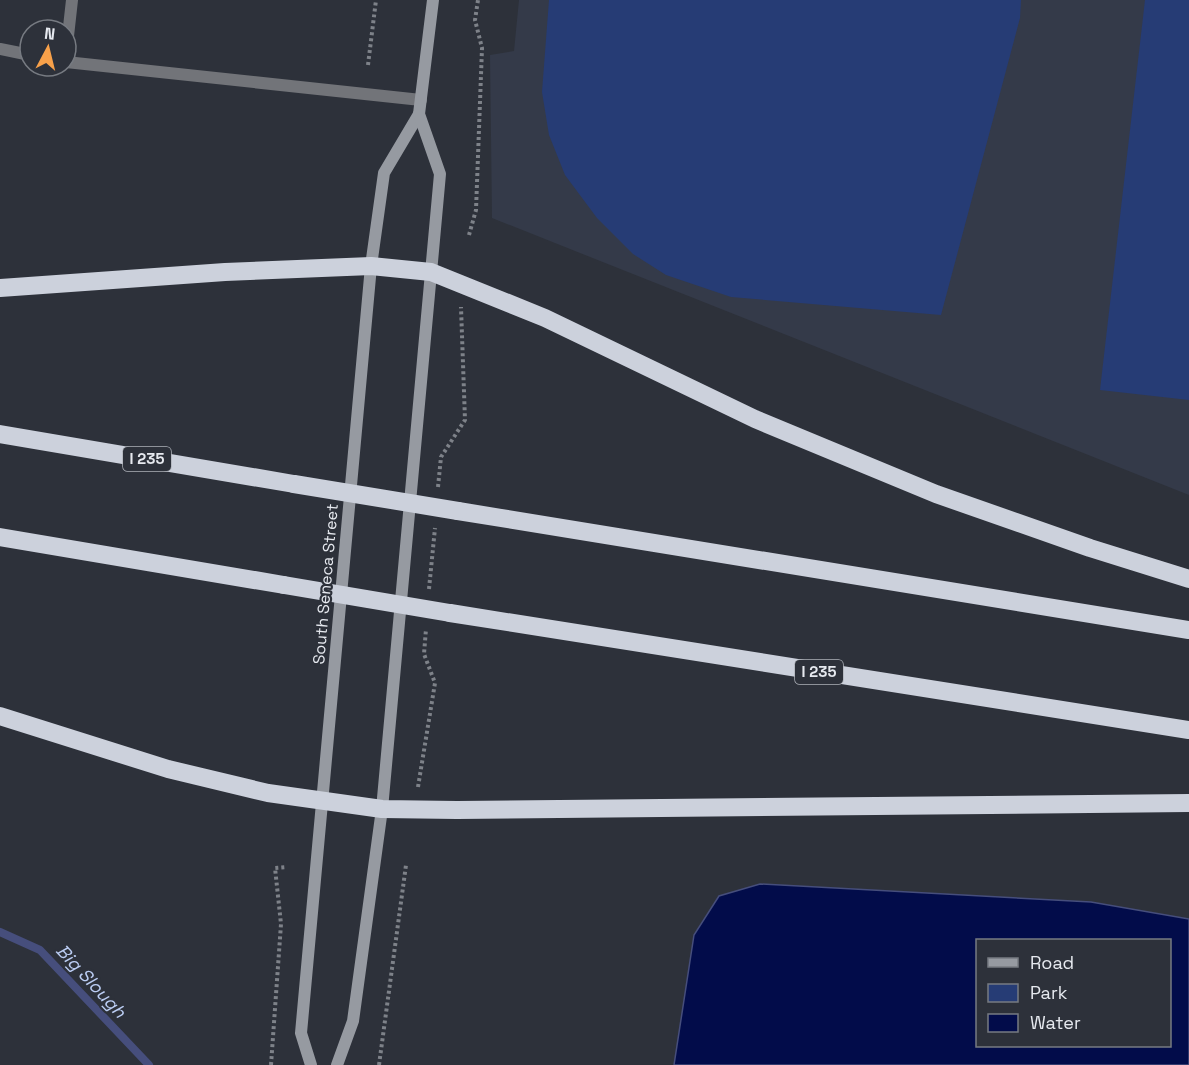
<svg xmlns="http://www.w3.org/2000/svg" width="1189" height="1065" font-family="'Space Grotesk',sans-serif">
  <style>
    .built { fill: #343a49 }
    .green { fill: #263c75 }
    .water { fill: #020c4a; stroke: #464e7c; stroke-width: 1.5; fill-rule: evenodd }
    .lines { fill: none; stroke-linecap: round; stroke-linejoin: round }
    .stream { stroke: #464e7c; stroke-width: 8 }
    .path { stroke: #7e8289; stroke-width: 4; stroke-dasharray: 3 3; stroke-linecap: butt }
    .lane { stroke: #727479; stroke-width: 12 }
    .secondary { stroke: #969aa1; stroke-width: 12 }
    .highway { stroke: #ccd1dc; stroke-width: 18 }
    .highway-bridge { stroke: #ccd1dc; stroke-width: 18 }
    .labels { text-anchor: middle; stroke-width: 4.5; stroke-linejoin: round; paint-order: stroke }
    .shield { fill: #2d313a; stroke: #aeb2b9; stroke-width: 1.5 }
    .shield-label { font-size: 15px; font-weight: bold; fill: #e6e9ef }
    .street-label { font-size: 16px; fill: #e6e9ef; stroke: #2d313a }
    .water-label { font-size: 18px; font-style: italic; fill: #bbcdf3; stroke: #2d313a }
  </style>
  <rect width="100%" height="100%" fill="#2d313a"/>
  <!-- built -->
  <polygon class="built" points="519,0 1189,0 1189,495 492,218 490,55 514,51"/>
  <!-- green -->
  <g class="green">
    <polygon points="549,0 1021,0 1020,18 941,315 731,297 666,275 633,254 597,218 565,175 549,135 542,92"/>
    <polygon points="1145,0 1189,0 1189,400 1100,390"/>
  </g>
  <!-- water -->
  <path class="water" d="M760 884 1091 902 1189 919V1065H674L694 935 719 896ZM978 940H1170V1046H978Z"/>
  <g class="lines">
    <!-- stream -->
    <polyline class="stream" points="0,932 40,950 149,1065"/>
    <!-- path -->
    <g class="path">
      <polyline points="368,65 376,0"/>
      <polyline points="469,235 476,210 482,48 475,20 478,0"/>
      <polyline points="438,487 441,457 465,420 461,307"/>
      <polyline points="429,589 435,528"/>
      <polyline points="418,787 435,683 424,654 426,629"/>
      <polyline points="271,1065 281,924 275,868 287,867"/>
      <polyline points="379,1065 406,865"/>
    </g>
    <!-- lane -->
    <g class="lane">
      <polyline points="0,49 30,55"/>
      <polyline points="66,54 72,0"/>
      <polyline points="66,62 421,100"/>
    </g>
    <!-- secondary -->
    <g class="secondary">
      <polyline points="311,1065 301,1033 371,266 384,173 419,114"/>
      <polyline points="337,1065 353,1021 382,809 440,174 419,114 433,0"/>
    </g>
    <!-- highway -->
    <g class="highway">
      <polyline points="0,288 225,272 371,266 431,272 545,318 755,419 936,494 1090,548 1189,579"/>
      <polyline points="0,434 294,484"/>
      <polyline points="458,511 1189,630"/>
      <polyline points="0,537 284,585"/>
      <polyline points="450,613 1189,730"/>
      <polyline points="0,716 168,769 268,793 382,809 457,810 1189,803"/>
    </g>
    <!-- highway-bridge -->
    <g class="highway-bridge">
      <polyline points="294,484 458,511"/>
      <polyline points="284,585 450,613"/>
    </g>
  </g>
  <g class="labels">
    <!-- shield labels -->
    <g class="shield">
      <rect x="123" y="447" width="48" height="24" rx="4.5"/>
      <rect x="795" y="660" width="48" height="24" rx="4.5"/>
    </g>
    <g class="shield-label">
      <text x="147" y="464">I 235</text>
      <text x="819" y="677">I 235</text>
    </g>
    <!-- street labels -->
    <g class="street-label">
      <text transform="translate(325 584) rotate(-85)" y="6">South Seneca Street</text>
    </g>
    <!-- water labels -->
    <g class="water-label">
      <text transform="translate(91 981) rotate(47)" y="6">Big Slough</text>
    </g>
  </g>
  <!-- legend -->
  <rect x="976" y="939" width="195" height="108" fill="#2d313a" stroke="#777b82" stroke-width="1.5"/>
  <rect x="988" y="958" width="30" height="9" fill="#969aa1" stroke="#777b82" stroke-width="1.5"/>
  <text x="1030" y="969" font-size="18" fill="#e6e9ef">Road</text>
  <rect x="988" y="984" width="30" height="18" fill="#263c75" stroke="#777b82" stroke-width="1.5"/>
  <text x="1030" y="999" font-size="18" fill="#e6e9ef">Park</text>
  <rect x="988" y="1014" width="30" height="18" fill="#020c4a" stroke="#777b82" stroke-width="1.5"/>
  <text x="1030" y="1029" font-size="18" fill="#e6e9ef">Water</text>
  <!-- north arrow -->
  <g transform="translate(48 48) rotate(7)"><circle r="28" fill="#2d313a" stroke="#777b82" stroke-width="1.5"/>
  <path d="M0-4.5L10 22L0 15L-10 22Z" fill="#f8a14a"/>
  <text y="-9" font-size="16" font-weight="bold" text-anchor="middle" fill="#e6e9ef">N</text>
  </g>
</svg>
